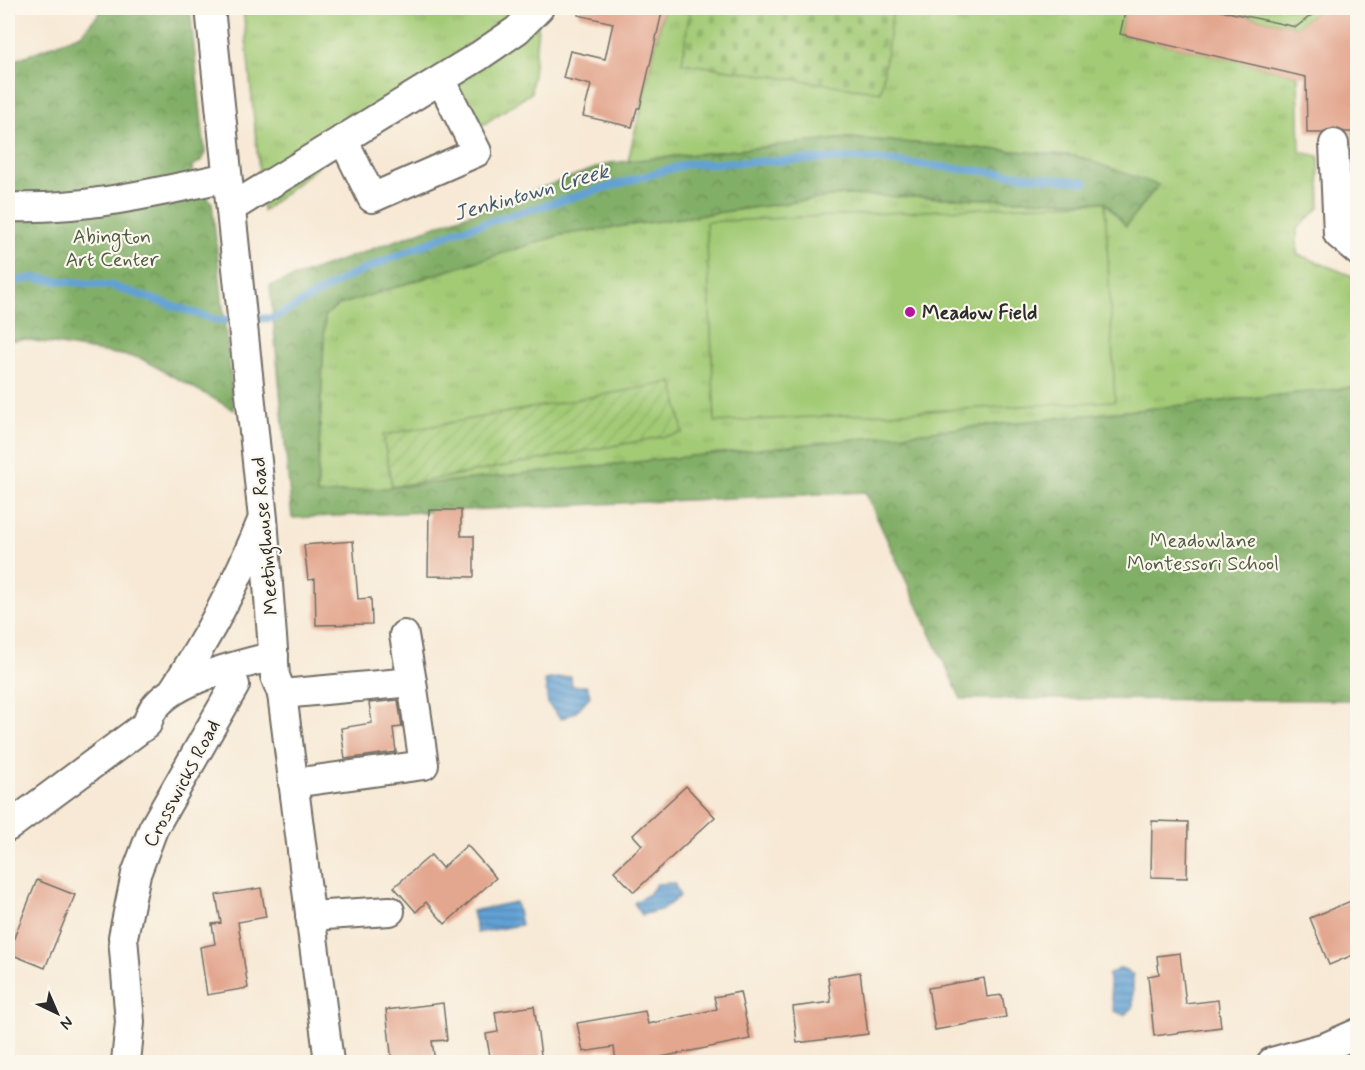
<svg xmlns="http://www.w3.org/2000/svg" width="1365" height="1070" font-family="Mynerve,sans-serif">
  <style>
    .grass { fill: url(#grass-tufts); stroke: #677b50; stroke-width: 1.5 }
    .forest { fill: url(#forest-crowns); stroke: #566d49; stroke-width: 1.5 }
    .cemetery { fill: url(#cemetery-stones); stroke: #677b50; stroke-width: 1.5 }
    .garden { fill: url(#garden-furrows); stroke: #677b50; stroke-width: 1.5 }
    .pitch { fill: #a3cb76; stroke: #677b50; stroke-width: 1.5 }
    .water { fill: url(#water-rules); stroke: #466680; stroke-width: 1.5 }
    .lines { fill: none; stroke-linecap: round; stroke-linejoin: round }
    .stream { stroke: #62a1d4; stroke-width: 8 }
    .building { fill: #e3a68e }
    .minor-casing { stroke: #726e66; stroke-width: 32 }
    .path { stroke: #726e66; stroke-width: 4; stroke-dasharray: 1.5 4.5; stroke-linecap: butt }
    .minor { stroke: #fff; stroke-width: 28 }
    .poi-dot { fill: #b5179e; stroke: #fbf7ec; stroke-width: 2 }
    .labels { text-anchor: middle; stroke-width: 4.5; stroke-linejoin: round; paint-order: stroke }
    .park-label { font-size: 20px; fill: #4f5b42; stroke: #fbf7ec }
    .poi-label { font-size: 20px; font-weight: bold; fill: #2b2b2b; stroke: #fbf7ec; text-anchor: start }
    .street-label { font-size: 20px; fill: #2b2b2b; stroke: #fbf7ec }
    .water-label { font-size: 21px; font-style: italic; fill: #415a6f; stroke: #fbf7ec }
  </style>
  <defs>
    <pattern id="grass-tufts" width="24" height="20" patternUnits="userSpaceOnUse" patternTransform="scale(1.5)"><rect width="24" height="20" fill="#a3cb76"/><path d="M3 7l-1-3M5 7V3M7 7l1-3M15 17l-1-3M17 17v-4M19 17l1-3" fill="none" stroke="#8cae66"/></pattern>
    <pattern id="forest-crowns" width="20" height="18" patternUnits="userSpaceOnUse" patternTransform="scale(1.5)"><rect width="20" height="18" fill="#82af67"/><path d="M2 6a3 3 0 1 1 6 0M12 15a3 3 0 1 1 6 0" fill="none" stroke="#6b8f55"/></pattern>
    <pattern id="cemetery-stones" width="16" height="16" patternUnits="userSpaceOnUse" patternTransform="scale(1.5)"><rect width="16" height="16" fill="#a3cb76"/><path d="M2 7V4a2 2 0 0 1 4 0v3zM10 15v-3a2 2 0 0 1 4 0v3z" fill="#8cae66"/></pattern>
    <pattern id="garden-furrows" width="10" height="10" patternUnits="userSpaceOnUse" patternTransform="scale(1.5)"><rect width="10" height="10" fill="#a3cb76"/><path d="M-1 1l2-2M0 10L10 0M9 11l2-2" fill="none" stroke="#8cae66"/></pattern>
    <pattern id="water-rules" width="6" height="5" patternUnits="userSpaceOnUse" patternTransform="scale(1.5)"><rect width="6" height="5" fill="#62a1d4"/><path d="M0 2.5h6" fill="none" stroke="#5183ac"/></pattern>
  </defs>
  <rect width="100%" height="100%" fill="#fbf7ec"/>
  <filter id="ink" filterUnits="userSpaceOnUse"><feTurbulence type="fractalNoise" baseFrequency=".0167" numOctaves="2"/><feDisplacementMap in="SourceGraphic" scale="12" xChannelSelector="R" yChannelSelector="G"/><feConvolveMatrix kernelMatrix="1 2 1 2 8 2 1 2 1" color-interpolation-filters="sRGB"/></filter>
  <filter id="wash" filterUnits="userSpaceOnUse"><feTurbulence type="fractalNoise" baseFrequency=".008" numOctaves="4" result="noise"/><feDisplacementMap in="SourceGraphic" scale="24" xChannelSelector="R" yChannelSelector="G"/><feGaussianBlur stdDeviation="1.35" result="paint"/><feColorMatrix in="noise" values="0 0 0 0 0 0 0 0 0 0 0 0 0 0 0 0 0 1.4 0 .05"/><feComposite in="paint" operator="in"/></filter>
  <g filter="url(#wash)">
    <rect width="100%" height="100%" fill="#f7e9d5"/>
    <!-- grass -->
    <g class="grass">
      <polygon points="243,8 540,8 531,93 481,126 448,76 360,132 263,211"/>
      <polygon points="664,8 1126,8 1120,34 1298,75 1300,152 1319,156 1320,207 1297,229 1297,254 1357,278 1357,387 317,496 325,314 339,305 560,235 843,195 1105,202 1076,156 850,138 628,161"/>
      <polygon points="1211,8 1321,8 1296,27"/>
      <polygon points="1353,132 1357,132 1357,216 1341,180 1352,154"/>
    </g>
    <!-- forest -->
    <g class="forest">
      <polygon points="104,8 190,8 205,153 200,162 192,166 197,194 206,196 212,203 234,410 140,358 23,339 8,341 8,63 81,34"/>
      <polygon points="850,138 1076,156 1158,185 1126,226 1105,202 843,195 560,235 339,305 325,315 317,495 1357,387 1357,481 1351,483 1357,700 961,699 865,492 292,518 270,286 610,163"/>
    </g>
    <!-- cemetery -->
    <polygon class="cemetery" points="690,8 893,8 881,92 682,63"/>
    <!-- garden -->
    <polygon class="garden" points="673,382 683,433 392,487 383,435"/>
    <!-- pitch -->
    <polygon class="pitch" points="1105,202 1115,401 715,422 706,222"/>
    <!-- water -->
    <g class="water">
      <polygon points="571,676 572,686 587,686 590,696 576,712 561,719 548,704 545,680"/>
      <polygon points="674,883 680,896 663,909 642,915 634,903 649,894 657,884"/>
      <polygon points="516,902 521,925 477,933 472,911"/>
      <polygon points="1120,968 1133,975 1133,1008 1124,1015 1114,1011 1108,975"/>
    </g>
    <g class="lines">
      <!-- stream -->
      <polyline class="stream" points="8,283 32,278 112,286 216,320 274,318 349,276 454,232 687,164 857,158 1085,182"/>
    </g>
    <g id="blocks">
      <!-- building -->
      <g class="building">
        <polygon points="579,8 663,8 640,108 637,108 632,127 583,116 591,85 563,78 570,51 605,59 613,23 578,15"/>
        <polygon points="1126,8 1209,8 1296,27 1321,8 1358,8 1358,132 1345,132 1334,128 1323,133 1307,133 1306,77 1120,34"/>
        <polygon points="429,510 461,510 461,536 474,536 474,577 428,576"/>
        <polygon points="353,541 358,599 371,598 372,624 316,625 315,579 308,580 304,545"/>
        <polygon points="398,700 402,727 393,728 396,752 345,759 341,728 372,723 369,703"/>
        <polygon points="686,786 715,817 634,892 614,871 642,845 633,835"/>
        <polygon points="1152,821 1188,822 1187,878 1151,877"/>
        <polygon points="467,845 496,878 445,924 426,902 416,912 394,887 431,855 442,868"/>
        <polygon points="37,880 75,895 45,968 8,953"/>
        <polygon points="261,888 266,917 238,922 248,988 207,995 200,947 215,944 212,924 221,923 216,895"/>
        <polygon points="1358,898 1358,953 1329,965 1310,918"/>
        <polygon points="1180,953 1186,1004 1218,1000 1221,1027 1154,1036 1148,976 1159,974 1157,956"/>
        <polygon points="860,972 868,1034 797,1043 793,1007 831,1002 828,977"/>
        <polygon points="984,978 987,997 1002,995 1006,1017 935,1030 928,988"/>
        <polygon points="740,992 750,1039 637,1062 616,1062 614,1047 583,1052 577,1023 645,1011 648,1024 717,1009 714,997"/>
        <polygon points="443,1003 447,1040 432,1041 435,1062 392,1062 386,1010"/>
        <polygon points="534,1006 542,1062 491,1062 486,1034 498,1032 495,1012"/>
      </g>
    </g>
  </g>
  <g filter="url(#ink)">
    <use href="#blocks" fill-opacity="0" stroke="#726e66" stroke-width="1.5"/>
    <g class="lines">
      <!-- minor casing -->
      <g class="minor-casing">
        <g id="minor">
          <polyline points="210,8 263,519 275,676 282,694 329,1062"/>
          <polyline points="343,139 372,198 477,152 441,80"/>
          <polyline points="1334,144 1338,234 1358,251"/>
          <path d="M8 207C83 210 154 193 227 177"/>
          <polyline points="231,208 479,56 517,30 539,8"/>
          <polyline points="404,635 412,682"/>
          <path d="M174 689C209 636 237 582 261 523"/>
          <polyline points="282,694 412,682 424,765 293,783"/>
          <path d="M8 827 147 724C149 718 151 711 155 707 178 678 239 665 274 656"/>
          <polyline points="310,916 390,911"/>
          <polyline points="126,1062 130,1022 123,937 136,874 153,829 235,685"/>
          <polyline points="1272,1062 1326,1047 1358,1033"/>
        </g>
      </g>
      <!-- path -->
      <polyline class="path" points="1227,11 1229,8"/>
      <!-- minor -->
      <use href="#minor" class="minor"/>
    </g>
  </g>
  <!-- markers -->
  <circle class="poi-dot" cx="910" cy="312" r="6"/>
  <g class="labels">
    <!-- park labels -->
    <g class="park-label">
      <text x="112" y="243">Abington<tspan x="112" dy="23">Art Center</tspan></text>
      <text x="1203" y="547">Meadowlane<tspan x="1203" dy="23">Montessori School</tspan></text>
    </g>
    <!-- poi labels -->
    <g class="poi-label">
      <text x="922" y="319">Meadow Field</text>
    </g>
    <!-- street labels -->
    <g class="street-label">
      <text transform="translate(264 536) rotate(-95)" y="7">Meetinghouse Road</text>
      <text transform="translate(181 783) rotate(-62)" y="7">Crosswicks Road</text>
    </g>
    <!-- water labels -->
    <g class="water-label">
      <text transform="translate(531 192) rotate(-16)" y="7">Jenkintown Creek</text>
    </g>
  </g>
  <!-- margin -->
  <rect width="1365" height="1070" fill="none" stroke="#fbf7ec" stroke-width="30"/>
  <!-- north arrow -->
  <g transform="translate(57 1013) rotate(136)" stroke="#fbf7ec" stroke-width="4.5" paint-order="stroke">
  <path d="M0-4.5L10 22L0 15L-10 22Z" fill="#2b2b2b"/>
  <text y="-9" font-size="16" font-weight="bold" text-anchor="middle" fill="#2b2b2b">N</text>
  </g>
</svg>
